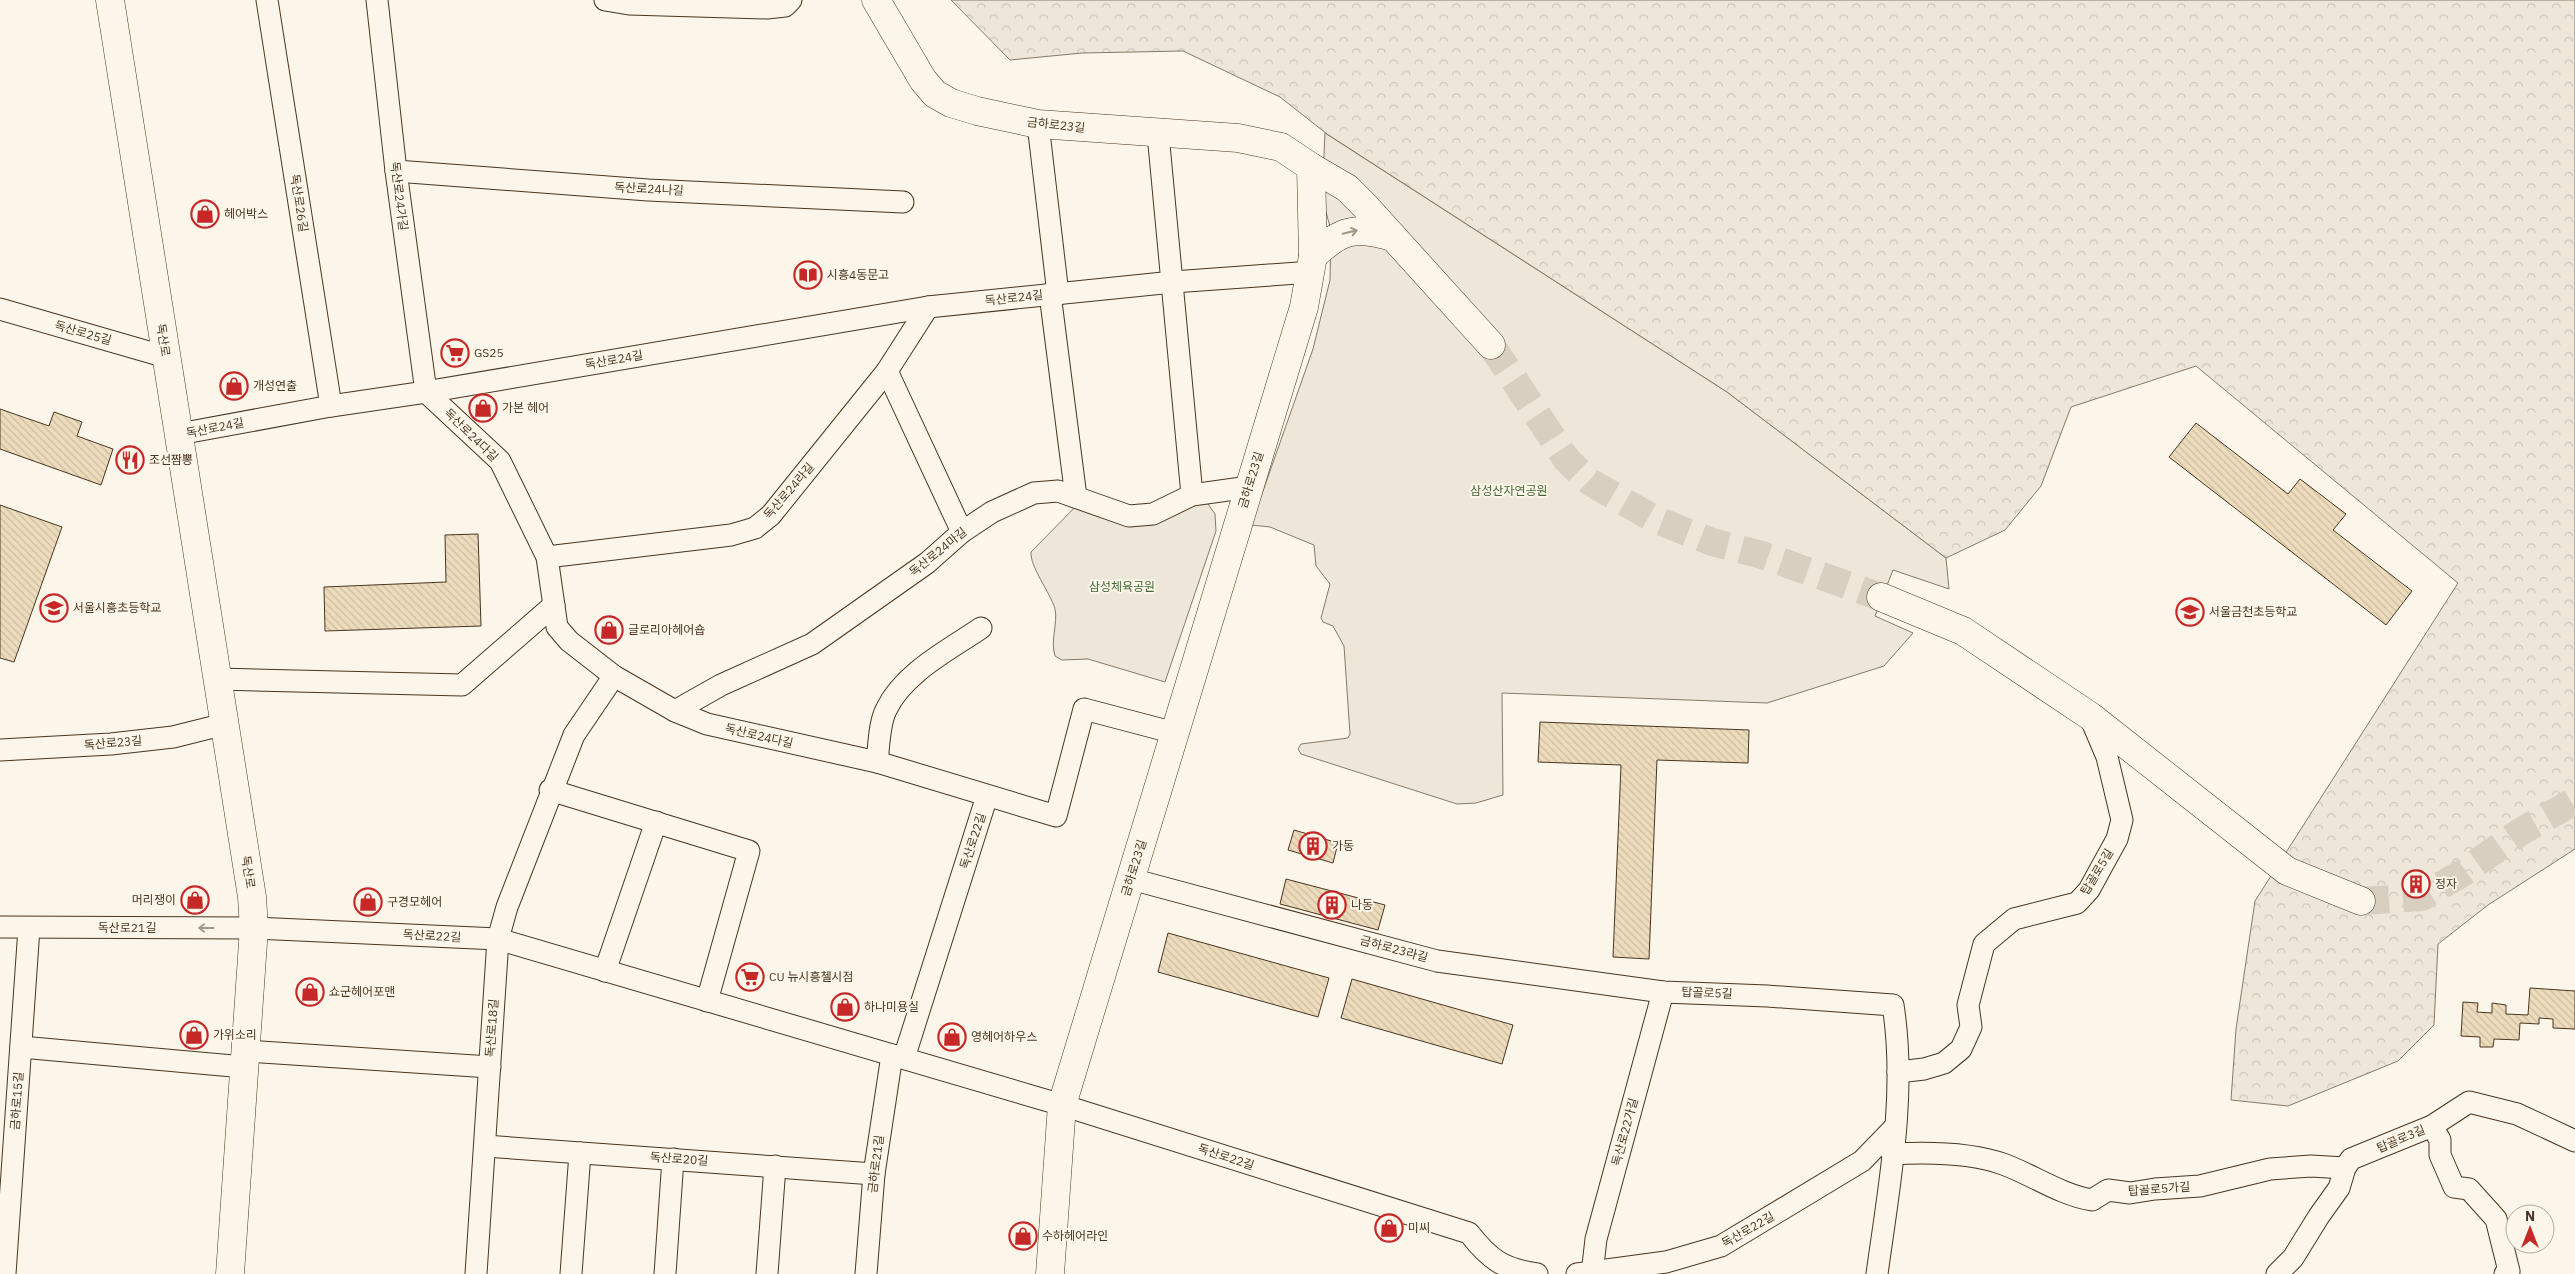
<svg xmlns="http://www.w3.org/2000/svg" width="2575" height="1274" font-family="'IBM Plex Sans','Noto Sans KR',sans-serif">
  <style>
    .green { fill: #ede6d9; stroke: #887966 }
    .forest { fill: url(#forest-crowns); stroke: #887966 }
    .building { fill: url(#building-back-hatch); stroke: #4a3520 }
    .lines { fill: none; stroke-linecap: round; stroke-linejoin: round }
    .secondary-tunnel { stroke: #d8cfc1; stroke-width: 28; stroke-dasharray: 28 14; stroke-linecap: butt }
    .street-casing { stroke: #4a3520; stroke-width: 23 }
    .secondary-casing { stroke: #4a3520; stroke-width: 29 }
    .street { stroke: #fbf6e9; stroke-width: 21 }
    .secondary { stroke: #fbf6e9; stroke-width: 28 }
    .oneway { stroke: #a29684 }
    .labels { text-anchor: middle; stroke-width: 4; stroke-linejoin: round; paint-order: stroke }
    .street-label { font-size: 12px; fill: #4a3520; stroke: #fbf6e9 }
    .poi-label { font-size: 12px; fill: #4a3520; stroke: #fbf6e9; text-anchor: start }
    .park-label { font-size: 12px; fill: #436837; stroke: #fbf6e9 }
  </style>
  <defs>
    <pattern id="forest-crowns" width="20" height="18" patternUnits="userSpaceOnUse" patternTransform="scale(1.25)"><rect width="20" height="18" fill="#ede6d9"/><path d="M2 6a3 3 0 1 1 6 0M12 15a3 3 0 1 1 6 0" fill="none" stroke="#cdc6ba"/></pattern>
    <pattern id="building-back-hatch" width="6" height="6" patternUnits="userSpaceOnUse" patternTransform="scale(1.25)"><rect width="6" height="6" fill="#ecdcbc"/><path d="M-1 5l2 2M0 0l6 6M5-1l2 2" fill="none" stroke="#ccbda1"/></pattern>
  </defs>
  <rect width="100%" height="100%" fill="#fbf6e9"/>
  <!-- green -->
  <g class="green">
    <polygon points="1325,133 1727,392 1946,558 1949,589 1893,570 1875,616 1913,633 1884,666 1767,703 1502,693 1503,795 1476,803 1457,804 1301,754 1298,749 1301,744 1348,738 1350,734 1344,646 1333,626 1323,622 1321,618 1330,584 1316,566 1314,545 1270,527 1251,525 1313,349 1330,280 1331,230 1322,198"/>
    <path d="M1083 499 1111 511 1206 501 1215 514 1216 531 1165 682 1088 659 1062 660 1055 656C1050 640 1058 624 1055 609 1050 592 1030 567 1031 552Z"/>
  </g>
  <!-- forest -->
  <polygon class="forest" points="951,0 2575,0 2575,849 2488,905 2438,944 2434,1025 2398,1061 2288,1106 2231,1100 2236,1029 2255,901 2458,583 2196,366 2071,407 2041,486 2005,530 1946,558 1727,392 1327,134 1280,97 1183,51 1082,53 1010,60"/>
  <!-- building -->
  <g class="building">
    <polygon points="0,409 49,426 54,412 82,422 77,436 113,449 101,485 0,449"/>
    <polygon points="2196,423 2288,494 2300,479 2346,514 2333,530 2412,591 2386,625 2169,457"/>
    <polygon points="0,505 62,527 14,662 0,658"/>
    <polygon points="478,534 481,626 325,631 324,587 446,582 445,535"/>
    <polygon points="1540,722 1749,730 1748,763 1657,760 1649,959 1613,957 1621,765 1538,762"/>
    <polygon points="1294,830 1338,843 1333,863 1288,850"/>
    <polygon points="2417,873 2426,882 2415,894 2406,885"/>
    <polygon points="1286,879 1385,905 1378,930 1280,904"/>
    <polygon points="1168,933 1329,978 1318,1017 1158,972"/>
    <polygon points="1352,979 1513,1025 1502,1064 1341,1018"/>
    <polygon points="2530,988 2575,991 2575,1029 2553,1028 2553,1019 2539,1018 2539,1024 2520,1023 2519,1040 2494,1039 2493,1047 2480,1047 2480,1037 2461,1036 2463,1002 2478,1003 2477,1012 2492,1013 2492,1003 2506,1005 2506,1014 2528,1015"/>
  </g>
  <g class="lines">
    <!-- secondary-tunnel -->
    <g class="secondary-tunnel">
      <polyline points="1491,345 1567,460 1590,482 1654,519 1712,542 1762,555 1881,597"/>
      <polyline points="2361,901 2422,897 2464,872 2520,832 2575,801"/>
    </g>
    <!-- street casing -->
    <g class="street-casing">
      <g id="street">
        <polyline points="267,0 331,406"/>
        <polyline points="377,0 396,171 426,392 500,461 547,557 557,627 569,641 614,676 675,711 707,724 877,762 1056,816 1084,709 1175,733"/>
        <polyline points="605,0 629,4 767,8 785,6 791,0"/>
        <polyline points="1038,124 1058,294"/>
        <polyline points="1158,134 1192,495"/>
        <polyline points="396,171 648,190 903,202"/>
        <polyline points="1050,294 1076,497"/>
        <polyline points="0,309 166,357"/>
        <polyline points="887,371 962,532"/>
        <polyline points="179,434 331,406 426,392 928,307 1173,282 1312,272"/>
        <polyline points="547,557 731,535 755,528 771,515 887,371 928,307"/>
        <polyline points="218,679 462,685 554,605"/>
        <polyline points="675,711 721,685 812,644 927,563 962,532 992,512 1034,493 1058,491 1129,516 1153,514 1192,495 1249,487"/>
        <polyline points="0,750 111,744 173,737 225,724"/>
        <path d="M877 762C879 746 879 724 886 710 903 673 949 650 981 628"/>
        <polyline points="550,790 749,851 707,1001"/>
        <path d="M1131 879 1437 961 1663 992 1767 996 1893 1005C1907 1094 1889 1186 1877 1274"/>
        <path d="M0 927 254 928 498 939 1062 1105 1469 1233C1490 1260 1503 1269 1537 1274"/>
        <polyline points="605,971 656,822"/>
        <polyline points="21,1047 244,1067"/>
        <polyline points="245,1051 490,1067"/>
        <polyline points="904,1058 987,796"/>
        <polyline points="1898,1072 1924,1069 1944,1063 1961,1049 1971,1027 1968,1005 1984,944 2014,919 2077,903 2089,890 2101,868 2117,839 2122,820 2107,757 2090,717"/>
        <polyline points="2432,1126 2440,1140 2440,1155 2454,1187 2469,1189 2496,1219 2509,1271 2505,1274"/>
        <polyline points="485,1146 874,1174"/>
        <path d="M1892 1154C1928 1152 1969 1152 2003 1164 2033 1175 2061 1195 2092 1200L2108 1190 2130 1193 2155 1189 2200 1186 2270 1169 2311 1166 2345 1168"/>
        <polyline points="5,1274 29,928"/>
        <polyline points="476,1274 498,939 507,907 574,735 614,676"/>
        <polyline points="571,1274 580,1153"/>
        <polyline points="665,1274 673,1159"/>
        <polyline points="767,1274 775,1166"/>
        <polyline points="866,1274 874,1174 892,1055"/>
        <polyline points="1577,1274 1666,1262 1721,1246 1862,1161 1894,1128"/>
        <polyline points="1592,1274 1596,1239 1663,992"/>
        <polyline points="2277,1274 2293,1258 2319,1216 2339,1188 2345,1168 2351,1159 2432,1126 2469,1102 2517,1114 2575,1141"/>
      </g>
    </g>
    <!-- secondary casing -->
    <g class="secondary-casing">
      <g id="secondary">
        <polyline points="110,0 252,897 254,928 230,1274"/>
        <polyline points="876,0 923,80 935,94 951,103 977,111 1038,124 1238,138 1281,147 1311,167 1313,256 1304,307 1062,1105 1050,1274"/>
        <polyline points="1311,167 1347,188 1365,206 1491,345"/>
        <path d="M1313 256C1342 229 1355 226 1393 237"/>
        <polyline points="1881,597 1963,631 2090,716 2287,871 2361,901"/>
      </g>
    </g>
    <!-- street -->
    <use href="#street" class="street"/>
    <!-- secondary -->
    <use href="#secondary" class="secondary"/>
  </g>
  <!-- one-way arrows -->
  <defs><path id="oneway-shaft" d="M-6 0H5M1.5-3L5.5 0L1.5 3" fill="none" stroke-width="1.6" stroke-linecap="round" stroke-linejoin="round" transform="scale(1.25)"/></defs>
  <g class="oneway">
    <use href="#oneway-shaft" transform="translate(1350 232) rotate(-13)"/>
    <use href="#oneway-shaft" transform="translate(206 928) rotate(180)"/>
  </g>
  <!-- icons -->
  <defs>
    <g id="shop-ring" transform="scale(1.4375)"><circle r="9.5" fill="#fbf6e9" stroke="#c62828" stroke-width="1.5"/><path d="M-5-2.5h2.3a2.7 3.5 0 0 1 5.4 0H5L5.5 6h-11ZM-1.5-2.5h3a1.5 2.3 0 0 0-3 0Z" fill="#c62828"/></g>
    <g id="library-ring" transform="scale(1.4375)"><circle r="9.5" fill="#fbf6e9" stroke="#c62828" stroke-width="1.5"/><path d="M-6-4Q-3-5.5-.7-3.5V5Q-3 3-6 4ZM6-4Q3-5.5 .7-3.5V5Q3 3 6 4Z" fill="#c62828"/></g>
    <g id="supermarket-ring" transform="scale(1.4375)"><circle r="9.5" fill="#fbf6e9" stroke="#c62828" stroke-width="1.5"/><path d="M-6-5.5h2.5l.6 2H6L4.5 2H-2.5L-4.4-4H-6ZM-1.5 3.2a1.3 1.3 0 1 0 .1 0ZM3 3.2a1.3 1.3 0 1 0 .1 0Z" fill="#c62828"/></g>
    <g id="restaurant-ring" transform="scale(1.4375)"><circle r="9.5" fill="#fbf6e9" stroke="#c62828" stroke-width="1.5"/><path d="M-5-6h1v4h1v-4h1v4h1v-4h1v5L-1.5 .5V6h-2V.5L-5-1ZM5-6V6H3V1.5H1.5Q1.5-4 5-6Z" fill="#c62828"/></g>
    <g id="school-ring" transform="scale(1.4375)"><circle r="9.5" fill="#fbf6e9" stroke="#c62828" stroke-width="1.5"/><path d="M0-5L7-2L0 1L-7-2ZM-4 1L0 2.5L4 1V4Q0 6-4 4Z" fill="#c62828"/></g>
    <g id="building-ring" transform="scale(1.4375)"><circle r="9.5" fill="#fbf6e9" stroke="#c62828" stroke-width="1.5"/><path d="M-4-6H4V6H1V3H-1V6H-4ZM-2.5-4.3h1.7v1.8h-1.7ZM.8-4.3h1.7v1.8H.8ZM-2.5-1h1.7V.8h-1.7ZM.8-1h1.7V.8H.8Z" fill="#c62828"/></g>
  </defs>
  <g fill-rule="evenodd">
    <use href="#shop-ring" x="205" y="214"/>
    <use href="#library-ring" x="808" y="275"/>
    <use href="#supermarket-ring" x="455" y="353"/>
    <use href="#shop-ring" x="234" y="386"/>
    <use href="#shop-ring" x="483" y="408"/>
    <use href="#restaurant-ring" x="130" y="460"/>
    <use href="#school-ring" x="54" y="608"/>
    <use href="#school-ring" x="2190" y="612"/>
    <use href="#shop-ring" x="609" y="630"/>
    <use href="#building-ring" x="1313" y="846"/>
    <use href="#building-ring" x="2416" y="884"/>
    <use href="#shop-ring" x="195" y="900"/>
    <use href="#shop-ring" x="368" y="902"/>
    <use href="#building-ring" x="1332" y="905"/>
    <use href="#supermarket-ring" x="750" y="977"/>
    <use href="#shop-ring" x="310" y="992"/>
    <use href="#shop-ring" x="845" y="1007"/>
    <use href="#shop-ring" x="194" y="1035"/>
    <use href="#shop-ring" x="952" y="1037"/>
    <use href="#shop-ring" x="1389" y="1228"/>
    <use href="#shop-ring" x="1023" y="1236"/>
  </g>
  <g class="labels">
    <!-- street labels -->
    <g class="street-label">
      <text transform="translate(1056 125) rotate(6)" y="4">금하로23길</text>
      <text transform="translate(649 189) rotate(3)" y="4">독산로24나길</text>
      <text transform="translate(399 196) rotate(83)" y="4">독산로24가길</text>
      <text transform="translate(299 203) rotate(81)" y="4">독산로26길</text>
      <text transform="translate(1014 298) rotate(-6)" y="4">독산로24길</text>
      <text transform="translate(83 333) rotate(16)" y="4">독산로25길</text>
      <text transform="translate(163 340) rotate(81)" y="4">독산로</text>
      <text transform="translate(614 360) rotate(-10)" y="4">독산로24길</text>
      <text transform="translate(215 428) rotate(-11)" y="4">독산로24길</text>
      <text transform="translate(471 435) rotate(44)" y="4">독산로24다길</text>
      <text transform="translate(1251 480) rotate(-73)" y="4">금하로23길</text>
      <text transform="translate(789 491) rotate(-49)" y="4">독산로24라길</text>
      <text transform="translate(938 552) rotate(-39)" y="4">독산로24마길</text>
      <text transform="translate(759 736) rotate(13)" y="4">독산로24다길</text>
      <text transform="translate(113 743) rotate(-5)" y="4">독산로23길</text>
      <text transform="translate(973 841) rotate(-72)" y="4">독산로22길</text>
      <text transform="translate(1134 868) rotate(-73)" y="4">금하로23길</text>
      <text transform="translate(248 872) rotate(81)" y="4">독산로</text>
      <text transform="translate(2097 872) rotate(-59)" y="4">탑골로5길</text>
      <text x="127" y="932">독산로21길</text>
      <text transform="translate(432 936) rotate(3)" y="4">독산로22길</text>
      <text transform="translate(1394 949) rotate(15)" y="4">금하로23라길</text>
      <text transform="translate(1707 993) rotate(2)" y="4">탑골로5길</text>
      <text transform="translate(492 1028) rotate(-86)" y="4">독산로18길</text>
      <text transform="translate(17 1101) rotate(-86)" y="4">금하로15길</text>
      <text transform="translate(1625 1132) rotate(-75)" y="4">독산로22가길</text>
      <text transform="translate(2401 1139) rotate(-23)" y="4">탑골로3길</text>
      <text transform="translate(1226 1157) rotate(18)" y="4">독산로22길</text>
      <text transform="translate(679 1159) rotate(4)" y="4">독산로20길</text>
      <text transform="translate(876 1164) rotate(-83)" y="4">금하로21길</text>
      <text transform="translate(2159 1189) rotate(-4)" y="4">탑골로5가길</text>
      <text transform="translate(1748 1230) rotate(-30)" y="4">독산로22길</text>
    </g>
    <!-- poi labels -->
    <g class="poi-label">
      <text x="224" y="218">헤어박스</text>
      <text x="827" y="279">시흥4동문고</text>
      <text x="474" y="357">GS25</text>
      <text x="253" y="390">개성연출</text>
      <text x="502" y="412">가본 헤어</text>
      <text x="149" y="464">조선짬뽕</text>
      <text x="73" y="612">서울시흥초등학교</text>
      <text x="2209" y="616">서울금천초등학교</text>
      <text x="628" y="634">글로리아헤어숍</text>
      <text x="1332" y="850">가동</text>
      <text x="2435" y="888">정자</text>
      <text x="176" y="904" text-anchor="end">머리쟁이</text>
      <text x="387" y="906">구경모헤어</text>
      <text x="1351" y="909">나동</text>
      <text x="769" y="981">CU 뉴시흥첼시점</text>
      <text x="329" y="996">쇼군헤어포맨</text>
      <text x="864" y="1011">하나미용실</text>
      <text x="213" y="1039">가위소리</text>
      <text x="971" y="1041">영헤어하우스</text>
      <text x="1408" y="1232">미씨</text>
      <text x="1042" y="1240">수하헤어라인</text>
    </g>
    <!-- park labels -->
    <g class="park-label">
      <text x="1509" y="495">삼성산자연공원</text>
      <text x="1122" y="591">삼성체육공원</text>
    </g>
  </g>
  <!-- north arrow -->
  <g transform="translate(2530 1229)"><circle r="24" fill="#fbf6e9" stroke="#b4a999"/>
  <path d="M0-4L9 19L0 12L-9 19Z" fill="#c62828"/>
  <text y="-8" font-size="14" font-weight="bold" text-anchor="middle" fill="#4a3520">N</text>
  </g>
</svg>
